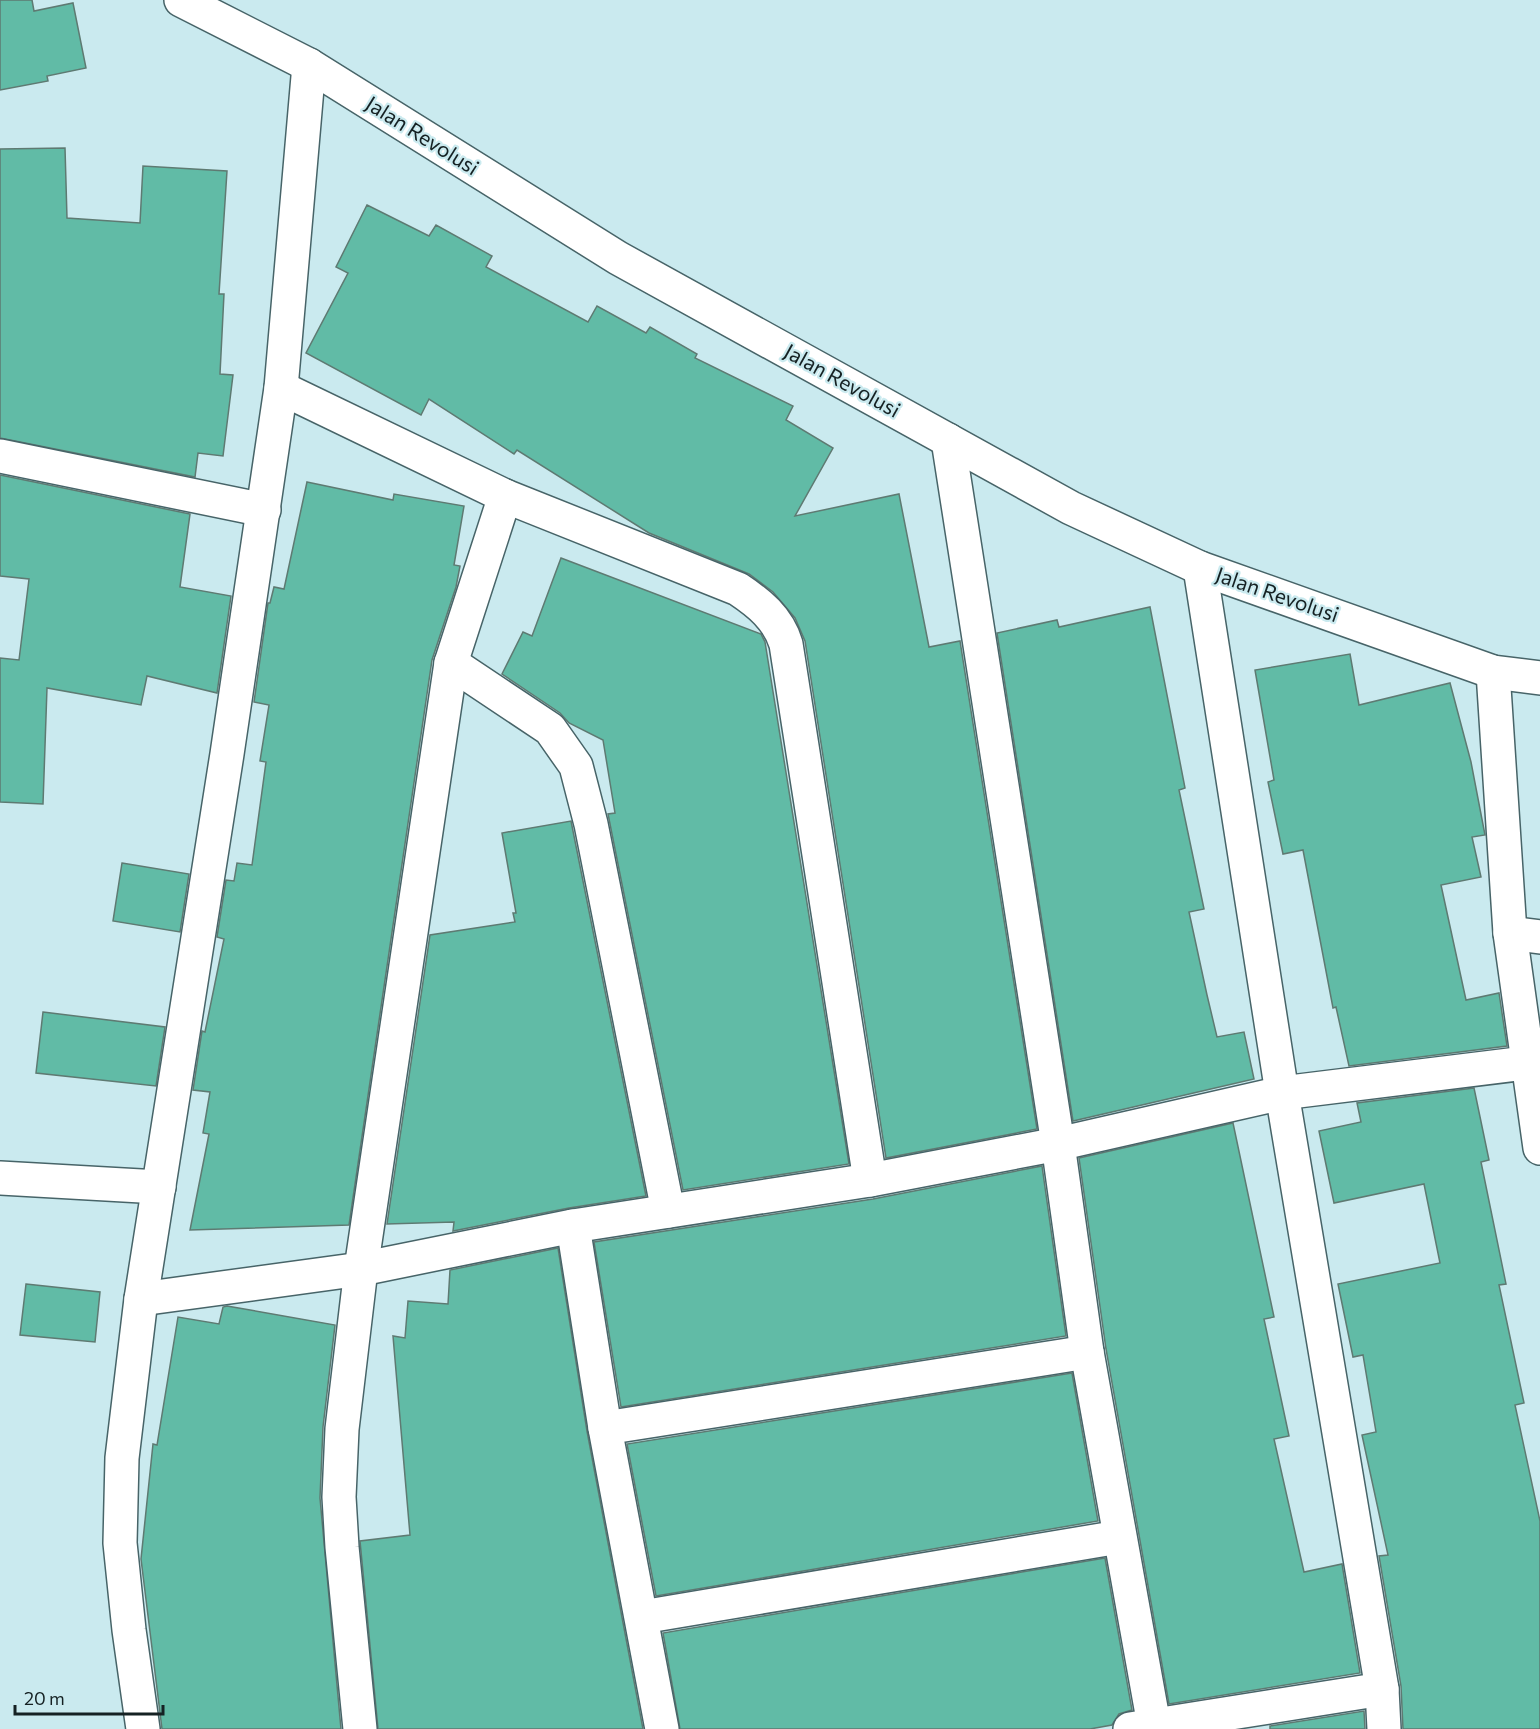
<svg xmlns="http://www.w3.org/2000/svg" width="1540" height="1729" font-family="Commissioner,sans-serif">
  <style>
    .building { fill: #61bba6; stroke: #5e7a72; stroke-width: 1.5 }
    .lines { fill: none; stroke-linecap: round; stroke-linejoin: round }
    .street-casing { stroke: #476468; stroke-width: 36 }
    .secondary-casing { stroke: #476468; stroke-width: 36 }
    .street { stroke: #fff; stroke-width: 33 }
    .secondary { stroke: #fff; stroke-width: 33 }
    .labels { text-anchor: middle; stroke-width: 4.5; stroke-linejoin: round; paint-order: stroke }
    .street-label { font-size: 21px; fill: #152123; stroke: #caeaef }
  </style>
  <rect width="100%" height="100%" fill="#caeaef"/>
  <!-- building -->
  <g class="building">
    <polygon points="0,0 32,0 34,11 73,3 86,68 47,76 48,81 0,90"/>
    <polygon points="65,148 67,218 140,223 143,166 227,171 219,294 224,294 220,374 233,375 223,456 198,453 195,477 0,438 0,149"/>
    <polygon points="367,205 429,236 436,225 492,256 486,267 588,322 597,306 646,333 650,327 697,354 695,358 793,406 786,420 833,448 795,516 899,494 929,647 960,641 1037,1129 886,1158 805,641 795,618 773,592 749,574 649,533 517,450 514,454 429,399 421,415 306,353 348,273 336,267"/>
    <polygon points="0,475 190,514 180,587 231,596 217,693 147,676 141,705 47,688 43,804 0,802 0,658 19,660 29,579 0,576"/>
    <polygon points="307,482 393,500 394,494 464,506 454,565 460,566 456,587 432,660 349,1225 190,1230 209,1134 203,1133 210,1092 193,1090 202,1031 205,1032 224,939 217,937 226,880 234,881 237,863 252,865 266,762 260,761 269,705 254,702 268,603 270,603 274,587 284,589"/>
    <polygon points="561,558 761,634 765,642 849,1164 683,1190 608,814 615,813 603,740 569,723 560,713 502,674 523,632 532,636"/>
    <polygon points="1150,607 1185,788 1179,790 1204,909 1189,912 1207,995 1217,1037 1244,1032 1254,1079 1073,1121 997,633 1057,620 1059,627"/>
    <polygon points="1350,654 1359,705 1450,683 1471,762 1485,835 1472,837 1481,877 1441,885 1466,1000 1499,993 1507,1046 1349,1066 1336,1007 1333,1008 1303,850 1283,854 1268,782 1274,780 1255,670"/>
    <polygon points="571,821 646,1196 569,1208 453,1231 454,1222 387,1224 430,935 515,922 513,913 516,913 502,833"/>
    <polygon points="122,863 189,874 180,932 113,921"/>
    <polygon points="43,1012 165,1027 156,1086 36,1073"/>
    <polygon points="1474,1088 1489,1160 1481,1162 1506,1284 1499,1285 1524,1403 1515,1405 1540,1521 1540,1729 1403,1729 1401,1686 1379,1556 1388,1555 1362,1435 1376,1432 1363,1355 1353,1357 1338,1284 1440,1263 1424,1184 1334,1203 1319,1131 1361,1122 1357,1103"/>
    <polygon points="1233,1123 1274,1317 1264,1319 1289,1436 1274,1439 1304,1572 1342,1564 1360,1673 1169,1704 1106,1349 1079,1158"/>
    <polygon points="1042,1166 1066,1336 621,1407 594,1242 873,1199"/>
    <polygon points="558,1248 587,1431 643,1729 378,1729 360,1541 410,1535 393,1336 405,1338 408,1301 448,1304 450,1270"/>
    <polygon points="26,1284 100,1292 95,1342 20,1335"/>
    <polygon points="227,1306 335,1325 323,1427 320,1498 341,1729 162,1729 141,1559 153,1444 157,1445 178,1317 219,1324 223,1307"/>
    <polygon points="1072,1373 1098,1521 656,1596 627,1444"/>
    <polygon points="1105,1558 1132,1710 1119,1714 1112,1725 1090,1729 680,1729 663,1633"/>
    <polygon points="1364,1711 1365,1729 1270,1729 1270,1726"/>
  </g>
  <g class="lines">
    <!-- street casing -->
    <g class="street-casing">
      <g id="street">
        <path d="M281 388 505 496 738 589C759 603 778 618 786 644L870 1180"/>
        <polyline points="948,440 1058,1144 1087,1352 1154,1725"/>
        <polyline points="0,456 264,510"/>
        <polyline points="1200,568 1282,1093 1382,1689 1384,1729"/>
        <polyline points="451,663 550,729 576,766 591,824 668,1211"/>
        <polyline points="1493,672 1510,933 1540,1148"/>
        <polyline points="1510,933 1540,937"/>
        <polyline points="0,1178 159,1187"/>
        <polyline points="573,1226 605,1428 662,1729"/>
        <polyline points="141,1299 361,1269 573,1226 870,1180 1058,1144 1282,1093 1526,1063"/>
        <polyline points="605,1428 1087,1352"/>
        <polyline points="642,1617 1119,1537"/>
        <polyline points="143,1729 129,1630 120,1543 122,1458 141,1299 227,754 281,388 309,65"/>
        <polyline points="360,1729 342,1547 339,1497 342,1429 361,1269 451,663 505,496"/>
        <polyline points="1130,1729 1382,1689"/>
      </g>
    </g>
    <!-- secondary casing -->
    <g class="secondary-casing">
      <polyline id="secondary" points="181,0 309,65 618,258 1071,508 1200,568 1493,672 1540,678"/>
    </g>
    <!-- street -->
    <use href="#street" class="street"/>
    <!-- secondary -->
    <use href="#secondary" class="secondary"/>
  </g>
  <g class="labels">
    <!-- street labels -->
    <g class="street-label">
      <text transform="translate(422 136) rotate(32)" y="7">Jalan Revolusi</text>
      <text transform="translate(842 381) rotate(29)" y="7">Jalan Revolusi</text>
      <text transform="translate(1277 595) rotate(19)" y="7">Jalan Revolusi</text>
    </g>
  </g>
  <!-- scale -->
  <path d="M15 1705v9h148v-9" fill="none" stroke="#152123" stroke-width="3"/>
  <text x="24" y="1705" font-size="18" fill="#152123" stroke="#caeaef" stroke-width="4.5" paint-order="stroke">20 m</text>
</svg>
